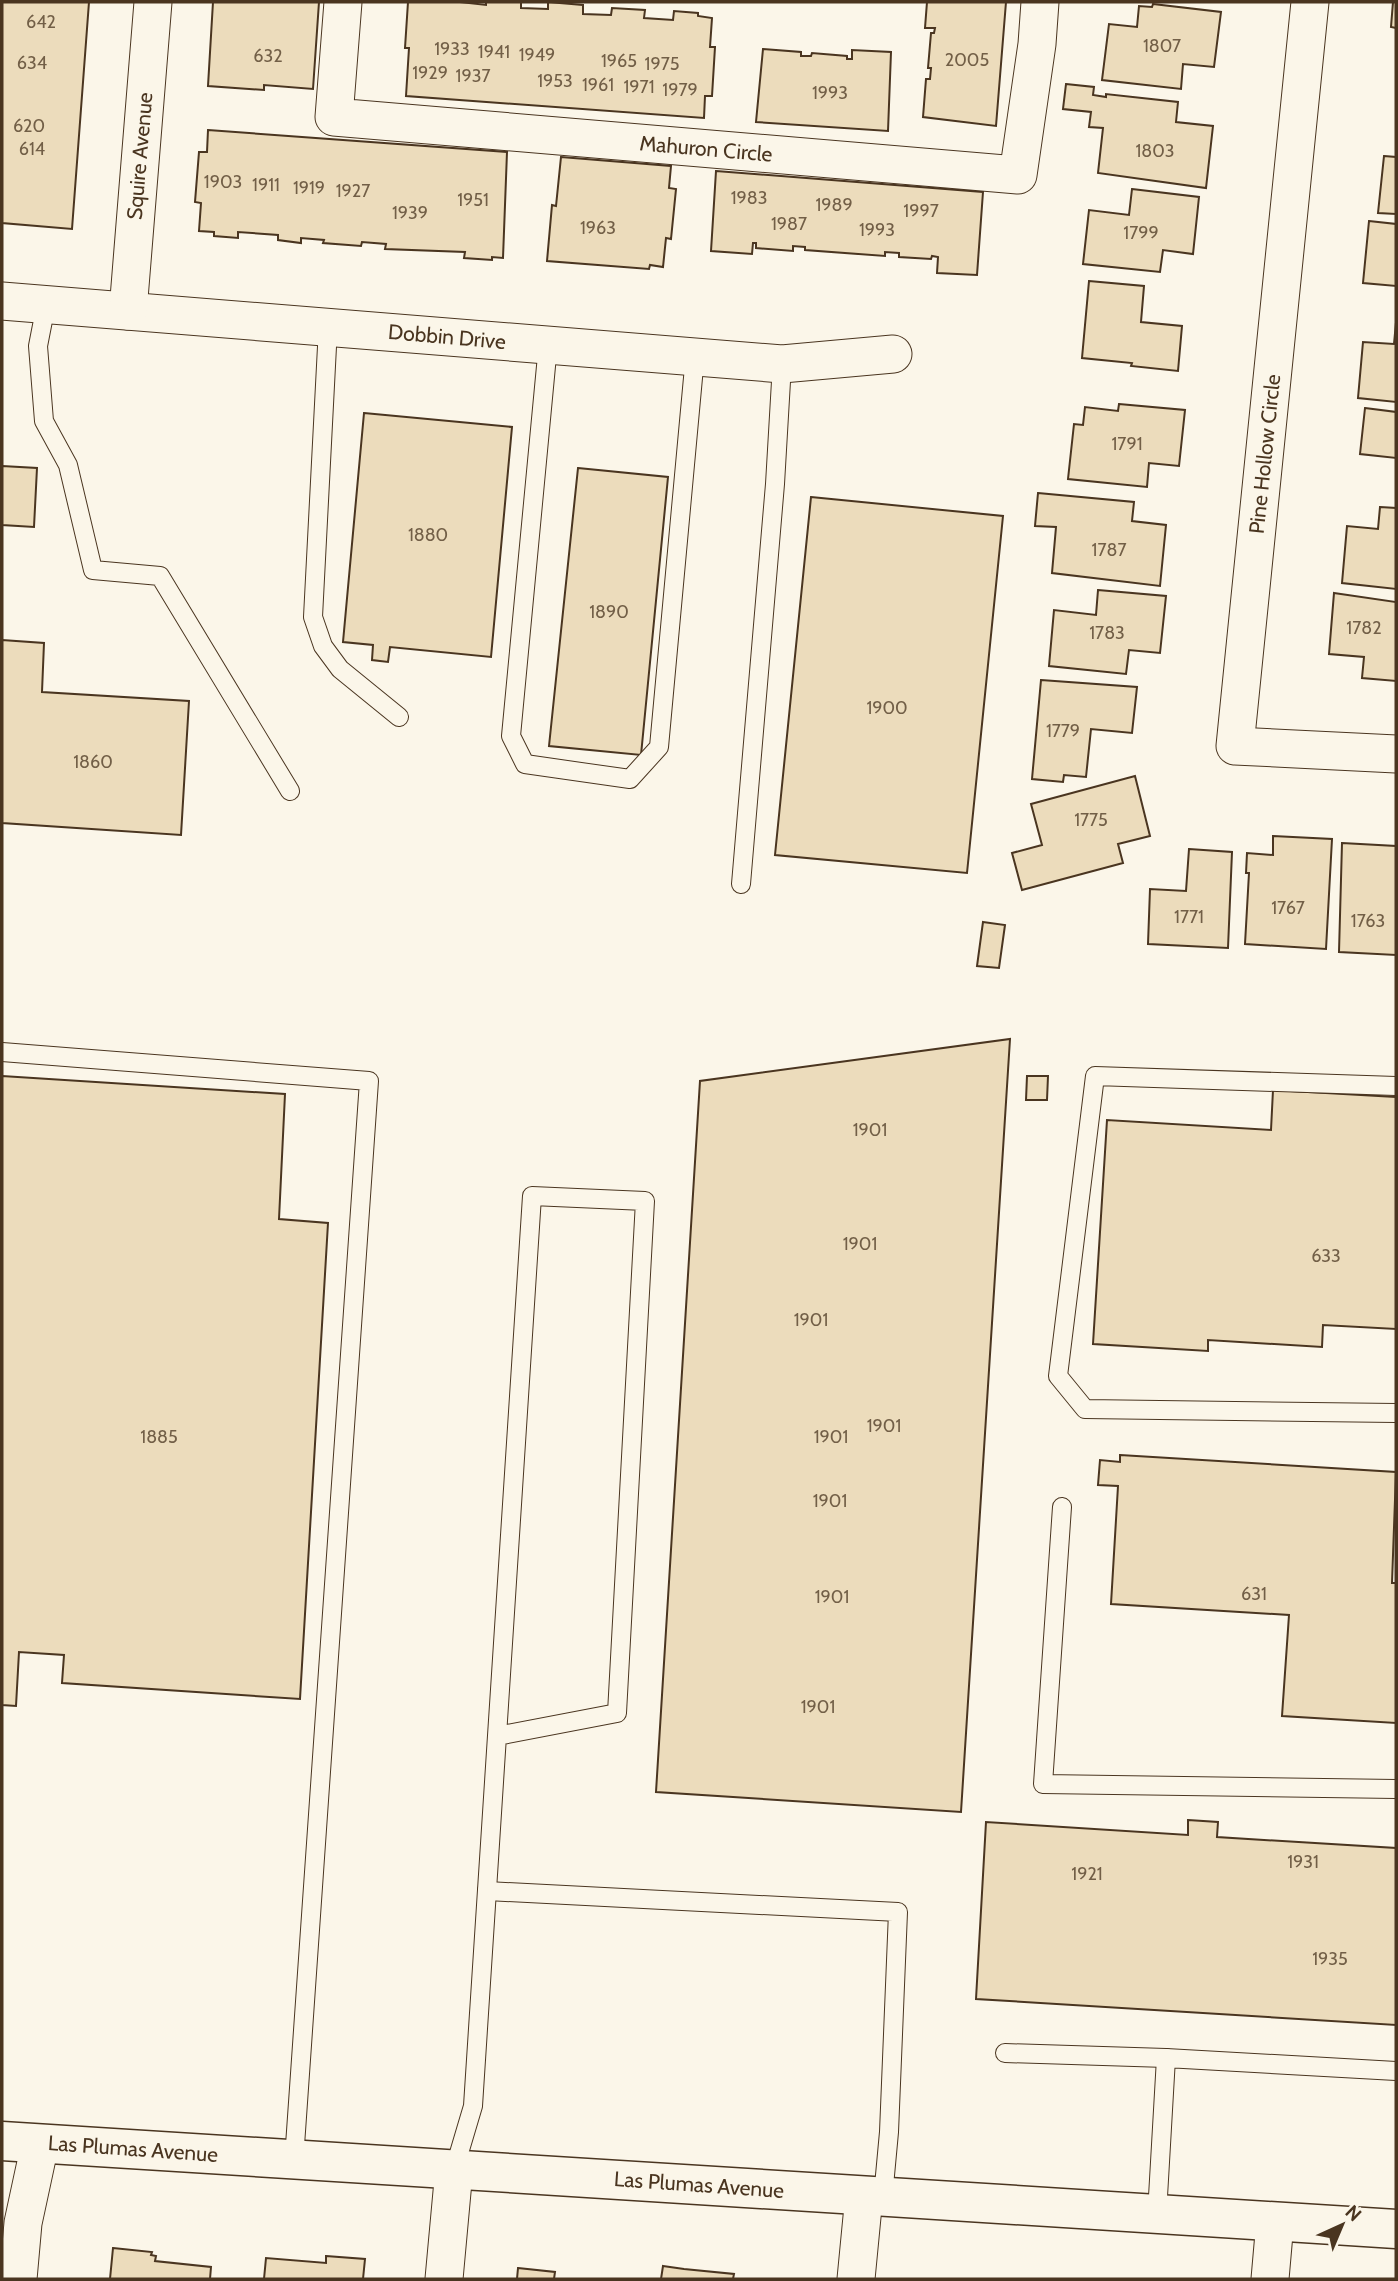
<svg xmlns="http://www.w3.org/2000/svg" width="1398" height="2281" font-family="Cabin,sans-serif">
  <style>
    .building { fill: #ecdcbc; stroke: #4a3520; stroke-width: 2 }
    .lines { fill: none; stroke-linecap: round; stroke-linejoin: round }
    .service-casing { stroke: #4a3520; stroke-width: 20 }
    .minor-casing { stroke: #4a3520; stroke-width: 39 }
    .tertiary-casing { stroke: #4a3520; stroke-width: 41 }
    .service { stroke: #fbf6e9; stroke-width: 18 }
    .minor { stroke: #fbf6e9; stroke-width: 37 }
    .tertiary { stroke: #fbf6e9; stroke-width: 38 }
    .labels { text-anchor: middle; stroke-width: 5; stroke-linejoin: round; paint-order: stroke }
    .number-label { font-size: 18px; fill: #725f47 }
    .street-label { font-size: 21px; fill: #4a3520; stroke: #fbf6e9 }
  </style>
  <rect width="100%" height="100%" fill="#fbf6e9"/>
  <!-- building -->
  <g class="building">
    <polygon points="2,2 89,2 72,229 2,223"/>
    <polygon points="213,2 319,2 313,89 264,85 264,90 208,86"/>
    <polygon points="408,2 460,2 486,5 486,2 521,2 521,8 548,9 548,2 583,5 583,14 611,15 612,8 645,10 644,18 673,20 674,11 698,13 698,16 712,18 710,47 715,47 712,96 705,96 704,118 406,96 409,48 405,48"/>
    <polygon points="927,2 1006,2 996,126 923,117 926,79 930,79 931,68 928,68 931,33 934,33 935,28 925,28"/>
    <polygon points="1393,2 1396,2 1396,28 1391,27"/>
    <polygon points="1153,4 1221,12 1214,67 1183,64 1181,89 1102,80 1109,24 1137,27 1139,6 1152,7"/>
    <polygon points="763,49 801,52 801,56 811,56 812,53 847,56 847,59 852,59 852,50 891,52 888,131 756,122"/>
    <polygon points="1066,84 1094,87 1093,95 1106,97 1106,94 1178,102 1176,122 1213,126 1206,188 1098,173 1103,128 1089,127 1091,112 1063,109"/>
    <polygon points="208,130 507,152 503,258 492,257 492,260 464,258 465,252 385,249 386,244 362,242 361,246 323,243 324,240 301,238 301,243 278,240 278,235 238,232 238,238 214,236 214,232 199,231 201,203 195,202 199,152 207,152"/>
    <polygon points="1384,156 1396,157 1396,214 1378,213"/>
    <polygon points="561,157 671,166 669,188 676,189 671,239 666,238 663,267 650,265 649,269 547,261 552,205 556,206"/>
    <polygon points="716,171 983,192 977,275 937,273 938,257 932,256 931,259 899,257 899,253 885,252 885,256 805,250 805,247 793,246 793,251 756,248 756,243 753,243 752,254 711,251"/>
    <polygon points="1132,189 1199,197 1193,254 1163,250 1160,272 1083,264 1089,210 1129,215"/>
    <polygon points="1369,221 1396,224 1396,286 1363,283"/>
    <polygon points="1089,281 1144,286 1141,322 1182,326 1178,371 1131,366 1132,363 1082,358"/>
    <polygon points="1396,322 1396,402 1358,398 1363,342 1394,344"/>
    <polygon points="1119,404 1185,410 1179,466 1149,463 1147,487 1068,479 1074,424 1083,425 1085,407 1118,411"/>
    <polygon points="1365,408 1396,412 1396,458 1360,454"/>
    <polygon points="364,413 512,427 491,657 390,647 388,662 372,660 373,645 343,642"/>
    <polygon points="2,466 37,468 34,527 2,525"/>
    <polygon points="578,468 668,477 641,755 549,746"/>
    <polygon points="1038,493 1134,502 1132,521 1166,525 1160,586 1052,573 1056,527 1035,526"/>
    <polygon points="811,497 1003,516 967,873 775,855"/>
    <polygon points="1380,507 1396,508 1396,589 1342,583 1347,526 1378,529"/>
    <polygon points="1098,590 1166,596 1160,653 1129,650 1126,674 1049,666 1054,610 1096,615"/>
    <polygon points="1334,593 1396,602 1396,681 1362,678 1364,657 1329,654"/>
    <polygon points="2,640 44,643 42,692 189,701 181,835 2,823"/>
    <polygon points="1041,680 1137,687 1132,733 1091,729 1086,777 1064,775 1063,782 1032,779"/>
    <polygon points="1135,776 1150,836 1118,844 1123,863 1022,890 1012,853 1042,845 1031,804"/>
    <polygon points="1273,836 1332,839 1326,949 1245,944 1249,873 1246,873 1247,853 1273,855"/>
    <polygon points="1342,843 1396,846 1396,955 1339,952"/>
    <polygon points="1189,849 1232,852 1228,948 1148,944 1150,889 1186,891"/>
    <polygon points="983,922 1005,925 999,968 977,966"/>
    <polygon points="1010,1039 961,1812 656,1792 700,1081"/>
    <polygon points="2,1076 285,1094 279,1219 328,1223 300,1699 62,1683 64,1655 19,1652 16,1706 2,1705"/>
    <polygon points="1027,1076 1048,1076 1047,1100 1026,1100"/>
    <polygon points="1273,1090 1396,1097 1396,1329 1323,1325 1322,1347 1208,1340 1208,1351 1093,1344 1107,1120 1271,1130"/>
    <polygon points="1120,1455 1396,1472 1392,1583 1396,1583 1396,1723 1282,1716 1289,1615 1111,1604 1118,1486 1098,1485 1100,1460 1120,1462"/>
    <polygon points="1188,1820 1218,1822 1217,1837 1396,1848 1396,2025 976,1999 986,1822 1188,1835"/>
    <polygon points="113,2248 152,2252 151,2255 156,2256 155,2261 211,2267 210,2279 110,2279"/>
    <polygon points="326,2256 365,2259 363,2279 264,2279 266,2258 326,2263"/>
    <polygon points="663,2266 684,2269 734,2274 733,2279 661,2279"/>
    <polygon points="518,2268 555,2272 554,2279 517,2279"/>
  </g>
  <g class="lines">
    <!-- service casing -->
    <g class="service-casing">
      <g id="service">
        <polyline points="46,305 38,346 44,421 68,465 93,570 160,576 290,791"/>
        <polyline points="328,327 313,617 323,646 340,669 399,717"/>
        <polyline points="548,345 511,736 525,764 630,779 659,747 695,356"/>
        <polyline points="741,884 775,484 782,364"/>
        <polyline points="2,1052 369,1081 294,2160"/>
        <polyline points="1396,1086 1095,1076 1058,1376 1085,1409 1396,1413"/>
        <polyline points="1062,1507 1043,1784 1396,1789"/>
        <polyline points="487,1891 898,1912 889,2132 883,2197"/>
        <polyline points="1005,2053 1166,2058"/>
        <polyline points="454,2170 473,2106 532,1196 645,1201 617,1713 497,1736"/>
        <polyline points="1157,2214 1166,2058 1396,2071"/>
      </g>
    </g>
    <!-- minor casing -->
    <g class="minor-casing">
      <g id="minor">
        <polyline points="343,2 334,117 1018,175 1037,44 1040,2"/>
        <polyline points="1310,2 1235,746 1396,754"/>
        <polyline points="2,301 782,364 893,354"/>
        <polyline points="128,311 153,2"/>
        <polyline points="18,2279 23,2223 40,2144"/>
        <polyline points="444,2279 454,2170"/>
        <polyline points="856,2279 864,2196"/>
        <polyline points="1270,2279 1275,2222"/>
      </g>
    </g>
    <!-- tertiary casing -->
    <g class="tertiary-casing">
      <polyline id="tertiary" points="2,2141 1396,2229"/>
    </g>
    <!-- service -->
    <use href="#service" class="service"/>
    <!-- minor -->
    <use href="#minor" class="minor"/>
    <!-- tertiary -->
    <use href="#tertiary" class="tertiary"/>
  </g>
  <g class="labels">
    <!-- number labels -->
    <g class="number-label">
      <text x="41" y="28">642</text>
      <text x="1162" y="52">1807</text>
      <text x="452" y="55">1933</text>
      <text x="494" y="58">1941</text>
      <text x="537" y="61">1949</text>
      <text x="268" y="62">632</text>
      <text x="967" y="66">2005</text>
      <text x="619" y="67">1965</text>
      <text x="32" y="69">634</text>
      <text x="662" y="70">1975</text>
      <text x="430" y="79">1929</text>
      <text x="473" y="82">1937</text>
      <text x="555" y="87">1953</text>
      <text x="598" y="91">1961</text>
      <text x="639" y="93">1971</text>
      <text x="680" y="96">1979</text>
      <text x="830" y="99">1993</text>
      <text x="29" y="132">620</text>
      <text x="32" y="155">614</text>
      <text x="1155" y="157">1803</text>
      <text x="223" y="188">1903</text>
      <text x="266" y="191">1911</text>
      <text x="309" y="194">1919</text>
      <text x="353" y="197">1927</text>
      <text x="749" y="204">1983</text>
      <text x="473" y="206">1951</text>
      <text x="834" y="211">1989</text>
      <text x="921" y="217">1997</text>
      <text x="410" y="219">1939</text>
      <text x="789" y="230">1987</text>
      <text x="598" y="234">1963</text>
      <text x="877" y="236">1993</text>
      <text x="1141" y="239">1799</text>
      <text x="1127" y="450">1791</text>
      <text x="428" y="541">1880</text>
      <text x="1109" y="556">1787</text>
      <text x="609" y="618">1890</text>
      <text x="1364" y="634">1782</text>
      <text x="1107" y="639">1783</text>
      <text x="887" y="714">1900</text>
      <text x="1063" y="737">1779</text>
      <text x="93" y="768">1860</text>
      <text x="1091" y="826">1775</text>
      <text x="1288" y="914">1767</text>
      <text x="1189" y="923">1771</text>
      <text x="1368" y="927">1763</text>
      <text x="870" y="1136">1901</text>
      <text x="860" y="1250">1901</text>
      <text x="1326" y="1262">633</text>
      <text x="811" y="1326">1901</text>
      <text x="884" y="1432">1901</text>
      <text x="159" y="1443">1885</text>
      <text x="831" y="1443">1901</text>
      <text x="830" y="1507">1901</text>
      <text x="1254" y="1600">631</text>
      <text x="832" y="1603">1901</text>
      <text x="818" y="1713">1901</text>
      <text x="1303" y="1868">1931</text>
      <text x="1087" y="1880">1921</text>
      <text x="1330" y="1965">1935</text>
    </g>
    <!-- street labels -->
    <g class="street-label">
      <text transform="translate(706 149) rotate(5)" y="7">Mahuron Circle</text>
      <text transform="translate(140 156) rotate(-85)" y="7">Squire Avenue</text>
      <text transform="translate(447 337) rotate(5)" y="7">Dobbin Drive</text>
      <text transform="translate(1265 454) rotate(-84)" y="7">Pine Hollow Circle</text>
      <text transform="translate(133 2149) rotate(4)" y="7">Las Plumas Avenue</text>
      <text transform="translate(699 2185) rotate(4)" y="7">Las Plumas Avenue</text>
    </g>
  </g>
  <!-- border -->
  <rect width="1398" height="2281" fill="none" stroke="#4a3520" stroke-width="7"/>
  <!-- north arrow -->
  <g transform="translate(1342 2225) rotate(44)" stroke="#fbf6e9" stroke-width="5" paint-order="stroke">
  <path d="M0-5L12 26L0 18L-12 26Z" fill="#4a3520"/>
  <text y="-10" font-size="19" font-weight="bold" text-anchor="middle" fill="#4a3520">N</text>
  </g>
</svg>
